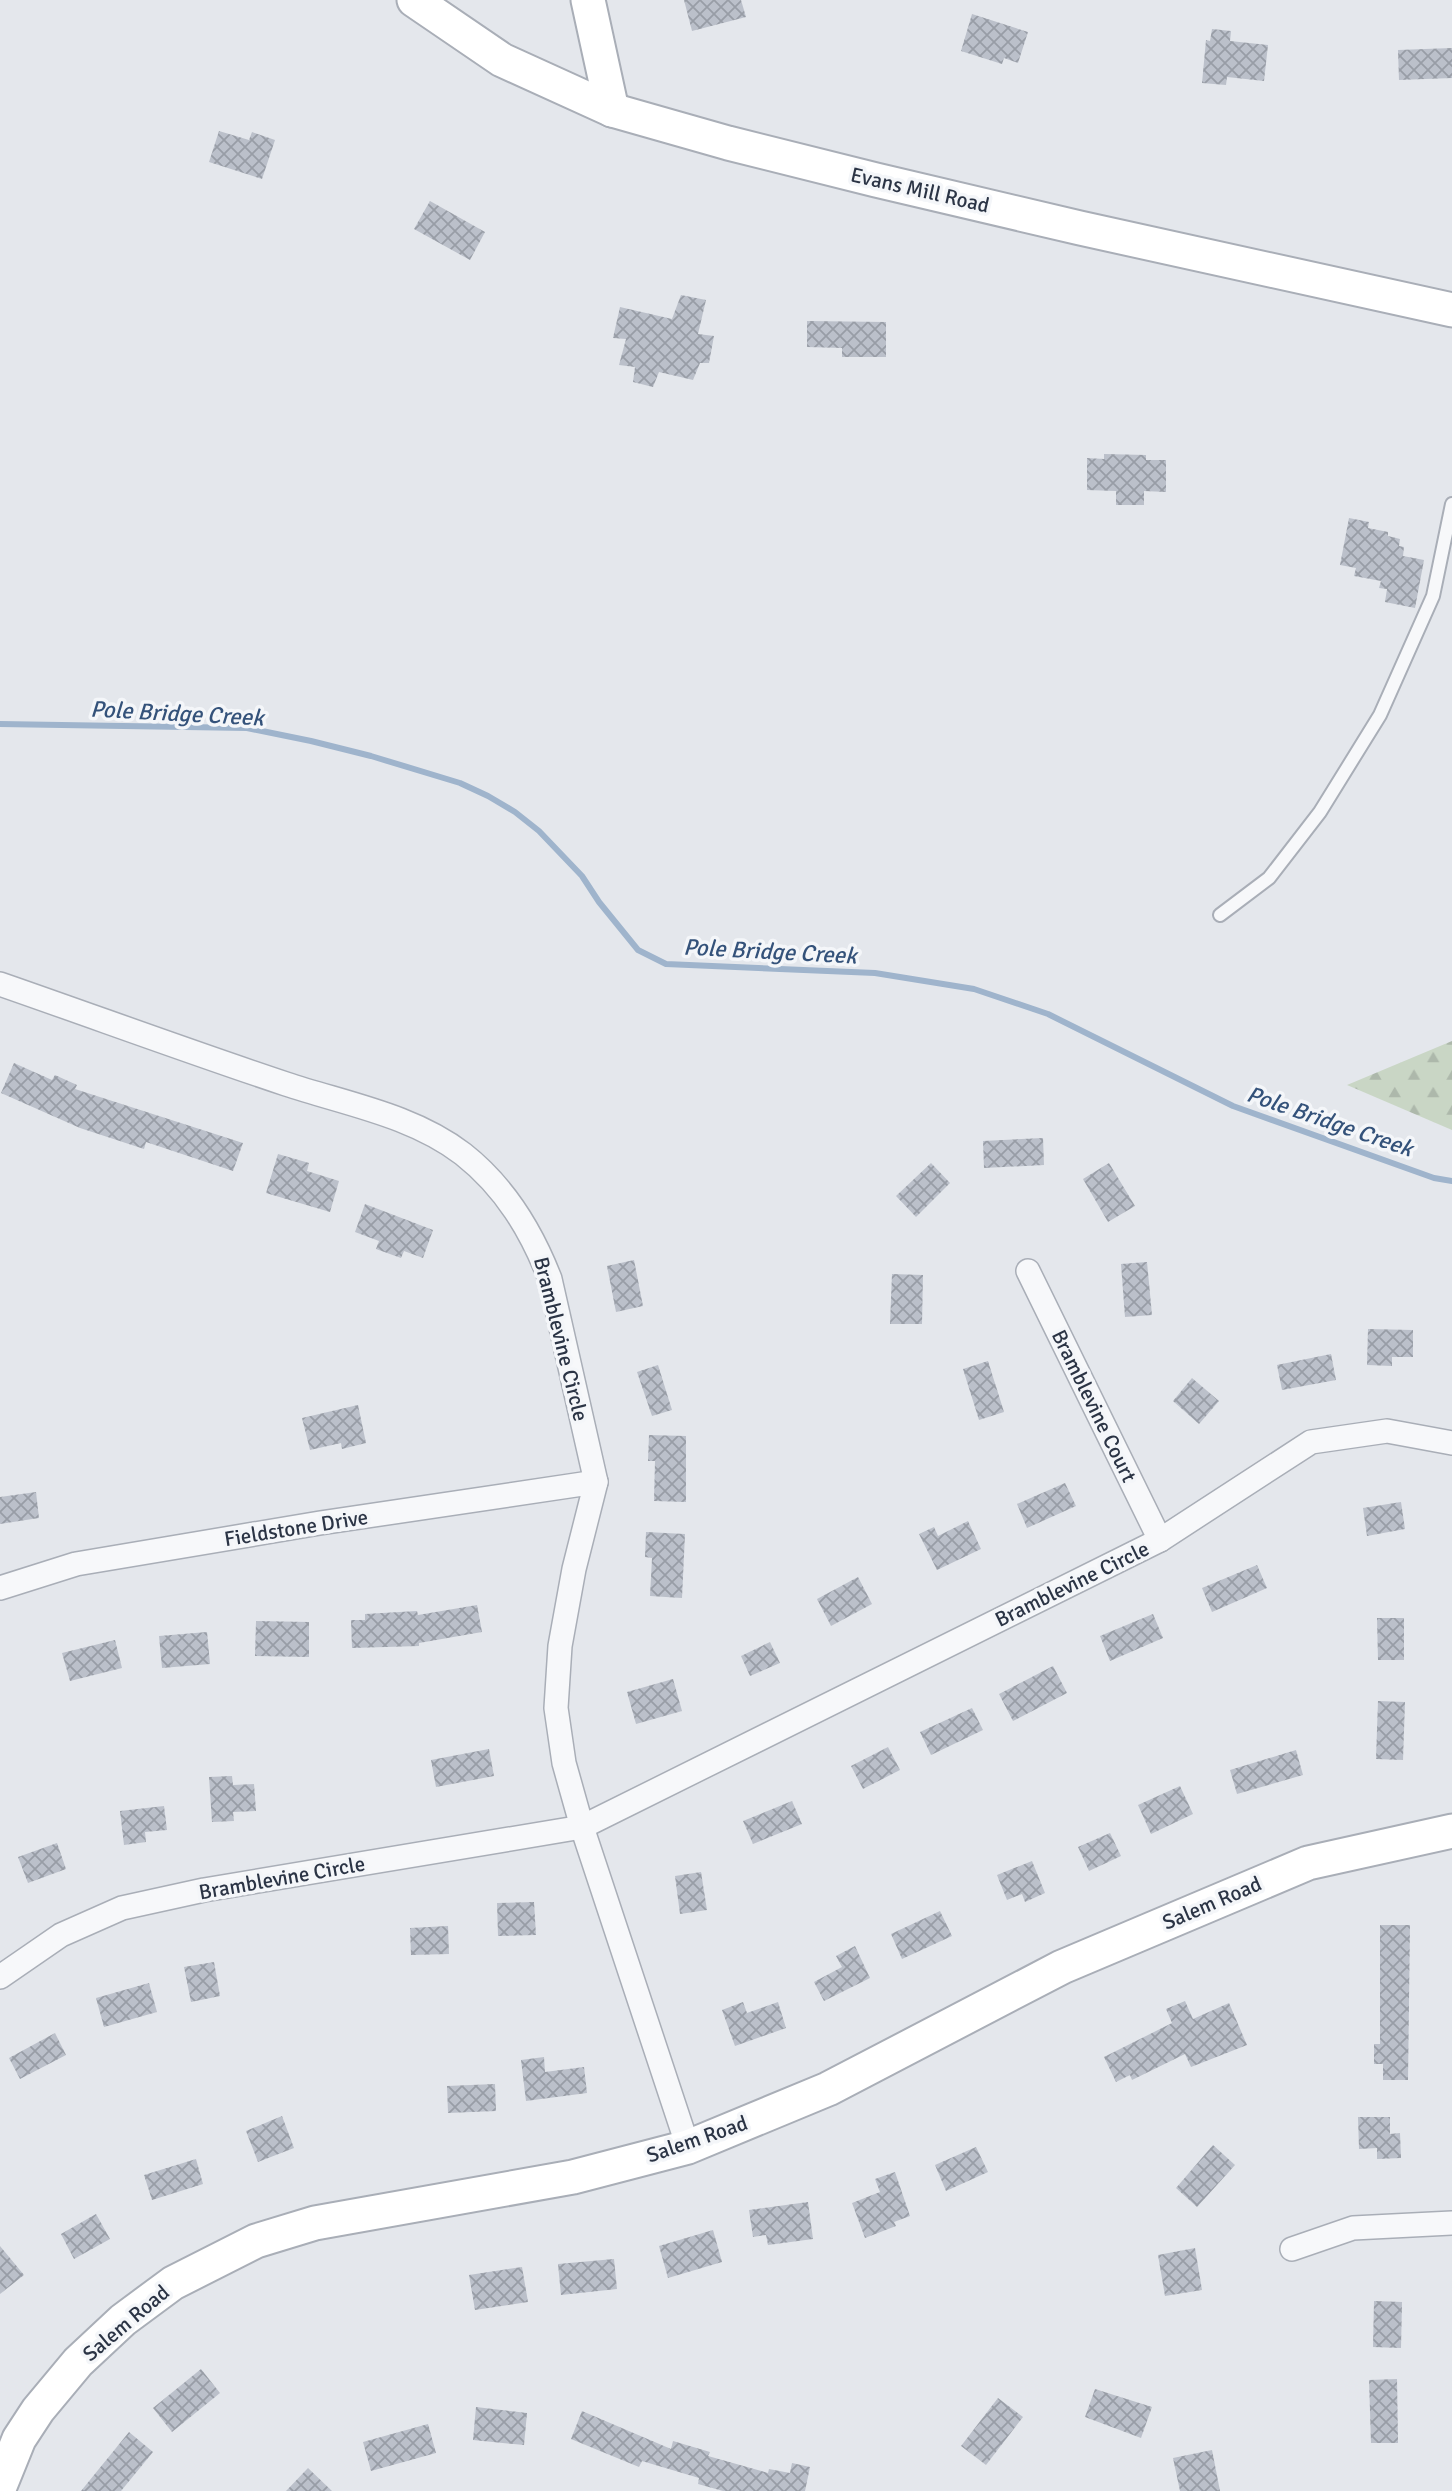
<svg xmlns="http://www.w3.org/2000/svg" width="1452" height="2491" font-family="Signika,sans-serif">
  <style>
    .forest { fill: url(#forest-firs) }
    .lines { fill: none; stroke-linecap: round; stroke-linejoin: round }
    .stream { stroke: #9fb4cc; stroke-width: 6 }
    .building { fill: url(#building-cross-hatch) }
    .lane-casing { stroke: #a9aeb7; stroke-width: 16 }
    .street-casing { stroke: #a9aeb7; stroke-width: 26 }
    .secondary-casing { stroke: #a9aeb7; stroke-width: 37 }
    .lane { stroke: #f7f8fa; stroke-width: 12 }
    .street { stroke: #f7f8fa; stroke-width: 23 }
    .secondary { stroke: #fff; stroke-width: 33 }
    .labels { text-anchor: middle; stroke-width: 7; stroke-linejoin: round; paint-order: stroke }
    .street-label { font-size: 21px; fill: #2b3445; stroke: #f4f6f9 }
    .water-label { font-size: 23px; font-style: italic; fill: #34527a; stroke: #f4f6f9 }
  </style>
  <defs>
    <pattern id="forest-firs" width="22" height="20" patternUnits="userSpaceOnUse" patternTransform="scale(1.75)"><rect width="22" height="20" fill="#c9d6c5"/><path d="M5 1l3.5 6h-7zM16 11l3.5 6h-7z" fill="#adb8ab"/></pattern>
    <pattern id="building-cross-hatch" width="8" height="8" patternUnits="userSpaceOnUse" patternTransform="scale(1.75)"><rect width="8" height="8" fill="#bbc0ca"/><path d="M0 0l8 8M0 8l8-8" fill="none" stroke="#989da6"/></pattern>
  </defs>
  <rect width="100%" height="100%" fill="#e4e7ec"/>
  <!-- forest -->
  <polygon class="forest" points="1452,1041 1452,1130 1347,1085"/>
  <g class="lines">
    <!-- stream -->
    <polyline class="stream" points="0,724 247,728 311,741 371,756 460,783 488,796 515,812 539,831 582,876 599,902 638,950 666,964 875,973 974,989 1048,1014 1233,1106 1434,1178 1452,1181"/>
  </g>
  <!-- building -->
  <g class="building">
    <polygon points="684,0 741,0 746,17 692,31"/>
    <polygon points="972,14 1028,32 1018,63 1004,58 1002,64 961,51"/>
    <polygon points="1212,29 1231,31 1230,41 1268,45 1264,81 1227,77 1226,85 1202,83 1206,40 1210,41"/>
    <polygon points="1452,48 1452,78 1399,80 1398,50"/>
    <polygon points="219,131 249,140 252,132 275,140 262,179 209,162"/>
    <polygon points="430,201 485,232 470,260 414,229"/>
    <polygon points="681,295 706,300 698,334 714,336 709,363 700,363 693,380 659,372 653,387 633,382 635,367 619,365 626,339 613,338 620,307 672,319"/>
    <polygon points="807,321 886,322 886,357 842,357 842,348 807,347"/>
    <polygon points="1104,454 1146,455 1146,460 1166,460 1166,492 1144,491 1144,505 1116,505 1116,491 1087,490 1087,458 1104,459"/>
    <polygon points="1349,518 1369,522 1368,528 1388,532 1388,536 1400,539 1399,546 1404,547 1403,556 1424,560 1415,608 1385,602 1387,589 1379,588 1381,581 1354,576 1356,568 1340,565"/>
    <polygon points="14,1063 52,1080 55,1075 77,1085 75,1089 243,1143 233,1171 146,1142 144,1149 80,1128 1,1093"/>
    <polygon points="1043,1138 1044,1165 984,1168 983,1141"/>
    <polygon points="278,1154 309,1163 307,1171 339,1181 330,1212 266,1193"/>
    <polygon points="931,1163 950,1183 916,1217 896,1196"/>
    <polygon points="1109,1163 1135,1206 1108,1222 1083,1179"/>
    <polygon points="365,1204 433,1230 423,1258 404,1251 401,1258 376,1249 379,1241 355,1232"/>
    <polygon points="634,1260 643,1306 616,1312 607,1266"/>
    <polygon points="1147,1262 1152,1315 1125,1317 1121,1264"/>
    <polygon points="892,1274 923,1275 922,1324 890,1324"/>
    <polygon points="1368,1329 1413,1330 1413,1357 1392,1357 1392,1366 1367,1365"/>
    <polygon points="1331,1354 1336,1380 1282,1390 1277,1365"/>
    <polygon points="988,1361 1004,1412 979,1420 963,1369"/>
    <polygon points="658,1365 672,1410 652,1416 637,1372"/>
    <polygon points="1192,1378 1219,1401 1199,1424 1173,1401"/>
    <polygon points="358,1405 366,1443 342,1449 341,1443 310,1450 302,1418"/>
    <polygon points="649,1435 686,1436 686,1502 654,1501 655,1461 648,1461"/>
    <polygon points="1065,1483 1076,1506 1027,1528 1017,1504"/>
    <polygon points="36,1492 39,1518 0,1524 0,1497"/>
    <polygon points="1401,1502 1405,1529 1367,1536 1363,1508"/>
    <polygon points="968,1521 981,1549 937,1570 919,1534 934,1527 938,1536"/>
    <polygon points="646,1532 685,1534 682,1598 650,1596 652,1558 645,1557"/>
    <polygon points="1257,1565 1267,1588 1212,1612 1202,1588"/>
    <polygon points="858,1577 872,1604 831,1626 817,1599"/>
    <polygon points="477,1605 482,1632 419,1643 419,1646 352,1648 351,1620 365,1620 365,1614 417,1611 418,1615"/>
    <polygon points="1153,1614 1163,1638 1110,1661 1100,1636"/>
    <polygon points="1377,1618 1404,1618 1404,1660 1378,1660"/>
    <polygon points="256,1621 309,1622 309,1657 255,1656"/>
    <polygon points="207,1632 210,1664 162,1668 159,1636"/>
    <polygon points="115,1640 122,1668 70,1681 62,1653"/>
    <polygon points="770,1642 780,1663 750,1676 741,1656"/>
    <polygon points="1053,1666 1067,1693 1013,1721 999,1694"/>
    <polygon points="673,1679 682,1711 636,1724 627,1692"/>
    <polygon points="1378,1701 1405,1702 1403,1760 1376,1759"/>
    <polygon points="972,1708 983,1730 931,1755 920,1732"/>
    <polygon points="888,1747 900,1770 863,1789 851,1766"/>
    <polygon points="489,1749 494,1776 436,1787 431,1760"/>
    <polygon points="1296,1750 1303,1775 1237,1794 1230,1770"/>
    <polygon points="232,1776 233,1785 254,1784 256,1811 233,1812 234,1821 212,1822 209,1777"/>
    <polygon points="1180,1786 1193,1814 1151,1834 1138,1805"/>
    <polygon points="792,1801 802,1824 753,1844 743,1821"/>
    <polygon points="164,1806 167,1830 145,1832 146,1842 124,1845 120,1811"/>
    <polygon points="1110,1833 1121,1856 1089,1871 1078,1847"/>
    <polygon points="57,1843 66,1869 28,1883 18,1857"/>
    <polygon points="1032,1861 1045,1893 1025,1902 1022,1894 1007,1900 997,1875"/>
    <polygon points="701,1872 707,1910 680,1914 675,1876"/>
    <polygon points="534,1902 536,1935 498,1936 497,1903"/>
    <polygon points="940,1911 952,1936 902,1959 891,1934"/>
    <polygon points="1380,1925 1410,1925 1408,2080 1383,2080 1383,2064 1374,2064 1374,2044 1380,2044"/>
    <polygon points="448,1926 449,1954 411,1955 410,1928"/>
    <polygon points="855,1946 870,1978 824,2001 814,1982 842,1967 836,1956"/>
    <polygon points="214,1962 220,1996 191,2002 184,1967"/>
    <polygon points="149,1983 157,2012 104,2027 96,1998"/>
    <polygon points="1185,2001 1193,2019 1229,2003 1247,2045 1191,2067 1185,2054 1132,2080 1130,2075 1116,2082 1104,2057 1172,2023 1166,2009"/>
    <polygon points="743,2002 747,2013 778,2002 786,2028 735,2046 722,2010"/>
    <polygon points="55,2033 66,2055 20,2079 9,2058"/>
    <polygon points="544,2057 545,2072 584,2067 587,2093 526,2101 521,2060"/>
    <polygon points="495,2084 496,2111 448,2113 447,2086"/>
    <polygon points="282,2116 294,2148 258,2162 246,2131"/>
    <polygon points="1358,2117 1390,2117 1390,2134 1400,2133 1401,2158 1377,2159 1377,2148 1359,2149"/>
    <polygon points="1213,2145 1235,2165 1197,2207 1176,2188"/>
    <polygon points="976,2147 988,2172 946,2191 935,2165"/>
    <polygon points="196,2159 203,2184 152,2200 144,2175"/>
    <polygon points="895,2172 910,2216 894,2222 896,2226 865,2238 852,2203 880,2192 875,2179"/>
    <polygon points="808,2202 813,2239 768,2245 766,2235 753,2237 749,2210"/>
    <polygon points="96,2214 110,2239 74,2259 61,2234"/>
    <polygon points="713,2230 722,2262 668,2278 659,2246"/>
    <polygon points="0,2246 24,2275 0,2294"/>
    <polygon points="1195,2248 1202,2290 1165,2296 1158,2255"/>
    <polygon points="614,2259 617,2289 561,2295 558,2264"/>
    <polygon points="522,2267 528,2302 475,2310 469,2275"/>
    <polygon points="1374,2301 1402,2302 1401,2348 1373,2347"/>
    <polygon points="201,2369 220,2393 172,2432 153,2408"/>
    <polygon points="1397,2379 1398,2443 1371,2443 1369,2380"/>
    <polygon points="1095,2389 1152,2407 1141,2438 1085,2417"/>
    <polygon points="998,2398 1023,2417 986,2465 961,2446"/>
    <polygon points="476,2407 527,2413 524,2445 473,2440"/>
    <polygon points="582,2411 671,2449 673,2441 710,2452 708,2456 768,2473 769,2469 790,2473 792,2463 810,2467 805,2491 723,2491 698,2484 699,2478 642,2461 639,2467 571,2439"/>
    <polygon points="428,2424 436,2453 371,2471 363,2442"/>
    <polygon points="129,2432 153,2452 121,2491 81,2491"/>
    <polygon points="1212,2450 1220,2491 1180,2491 1173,2458"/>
    <polygon points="308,2468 332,2491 286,2491"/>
  </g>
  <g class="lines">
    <!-- lane casing -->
    <g class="lane-casing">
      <polyline id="lane" points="1220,915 1269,878 1320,812 1380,715 1433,596 1452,504"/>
    </g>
    <!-- street casing -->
    <g class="street-casing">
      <g id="street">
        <path d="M0 984C95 1017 190 1052 286 1084 346 1104 412 1115 463 1154 505 1187 531 1230 550 1279L596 1482 574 1569 560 1646 556 1708 564 1763 582 1827 688 2147"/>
        <polyline points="1028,1271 1160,1540"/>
        <polyline points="0,1588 76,1564 320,1523 596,1482"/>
        <polyline points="0,1977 61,1935 122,1908 204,1890 582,1827 1160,1540 1311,1442 1387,1431 1452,1443"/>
        <polyline points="1292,2249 1353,2228 1452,2223"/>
      </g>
    </g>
    <!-- secondary casing -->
    <g class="secondary-casing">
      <g id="secondary">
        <polyline points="414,0 502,60 612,110 728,143 876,180 1080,228 1452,310"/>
        <polyline points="588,0 612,110"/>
        <polyline points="0,2486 19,2439 38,2410 78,2362 123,2320 173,2283 256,2241 315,2223 573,2177 688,2147 828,2089 1062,1967 1308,1863 1452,1831"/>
      </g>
    </g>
    <!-- lane -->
    <use href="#lane" class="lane"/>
    <!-- street -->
    <use href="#street" class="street"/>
    <!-- secondary -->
    <use href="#secondary" class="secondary"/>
  </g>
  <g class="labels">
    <!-- street labels -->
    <g class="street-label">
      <text transform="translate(920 190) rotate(13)" y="7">Evans Mill Road</text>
      <text transform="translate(561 1339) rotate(76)" y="7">Bramblevine Circle</text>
      <text transform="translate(1094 1406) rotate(64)" y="7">Bramblevine Court</text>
      <text transform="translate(296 1528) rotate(-9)" y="7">Fieldstone Drive</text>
      <text transform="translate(1072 1584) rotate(-26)" y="7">Bramblevine Circle</text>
      <text transform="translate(282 1878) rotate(-10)" y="7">Bramblevine Circle</text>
      <text transform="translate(1212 1903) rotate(-23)" y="7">Salem Road</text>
      <text transform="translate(697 2139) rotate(-19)" y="7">Salem Road</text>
      <text transform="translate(126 2323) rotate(-40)" y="7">Salem Road</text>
    </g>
    <!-- water labels -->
    <g class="water-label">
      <text transform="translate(177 713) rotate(3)" y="8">Pole Bridge Creek</text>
      <text transform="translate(770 951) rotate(3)" y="8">Pole Bridge Creek</text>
      <text transform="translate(1330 1121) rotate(19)" y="8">Pole Bridge Creek</text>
    </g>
  </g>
</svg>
